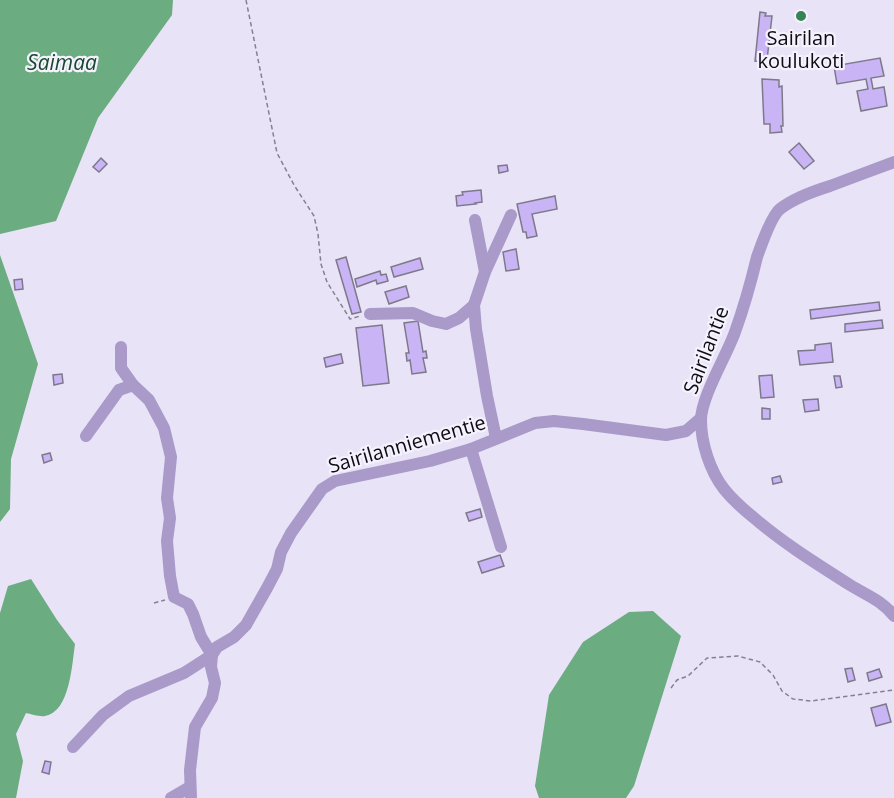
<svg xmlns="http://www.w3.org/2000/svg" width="894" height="798" font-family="'Open Sans',sans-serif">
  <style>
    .water { fill: #6cac81 }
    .building { fill: #c9b5f5; stroke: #7e798a; stroke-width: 1.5 }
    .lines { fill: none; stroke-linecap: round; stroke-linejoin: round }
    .path { stroke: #85818f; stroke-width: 1.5; stroke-dasharray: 4.5 3; stroke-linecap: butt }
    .minor { stroke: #a99ac9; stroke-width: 12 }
    .poi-dot { fill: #368454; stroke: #f5f2fe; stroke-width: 2 }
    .labels { text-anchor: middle; stroke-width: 4.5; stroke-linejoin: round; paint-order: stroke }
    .poi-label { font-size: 20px; fill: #0d0c12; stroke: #f5f2fe }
    .street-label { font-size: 20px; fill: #0d0c12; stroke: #f5f2fe }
    .water-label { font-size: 21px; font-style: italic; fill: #19492c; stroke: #f5f2fe }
  </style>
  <rect width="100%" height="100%" fill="#e9e3f7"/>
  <!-- water -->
  <g class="water">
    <polygon points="0,0 173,0 172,15 98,118 56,221 0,234"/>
    <polygon points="0,255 38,364 11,459 10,509 0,522"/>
    <path d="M31 579 57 620 75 644C72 664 70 712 45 716 40 717 31 714 26 713L16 734 23 761 16 798H0V613L8 586Z"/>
    <polygon points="653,611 681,636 634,786 626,798 539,798 535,786 549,695 583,642 629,612"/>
  </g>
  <!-- building -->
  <g class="building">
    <polygon points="760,12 766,13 765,16 772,16 767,60 764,59 764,62 755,61"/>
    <polygon points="880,58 884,76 871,78 873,89 884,87 887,106 861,111 857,91 868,89 866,79 837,84 834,66"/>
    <polygon points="762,79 779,80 779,87 782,86 783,126 781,126 782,132 770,133 770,124 764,124"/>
    <polygon points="799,143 814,161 804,169 789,152"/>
    <polygon points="101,158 107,164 99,172 93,167"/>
    <polygon points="507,165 508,171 499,173 498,166"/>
    <polygon points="481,190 482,202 475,203 476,204 457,206 456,196 463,195 462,192"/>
    <polygon points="555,196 557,209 532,214 537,236 527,238 526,232 523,232 517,204"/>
    <polygon points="516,249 519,269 506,271 503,252"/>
    <polygon points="346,257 361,312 352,314 336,260"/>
    <polygon points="420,258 423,269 394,277 391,267"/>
    <polygon points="380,271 381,275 386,274 388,281 377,284 376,280 357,287 355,279"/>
    <polygon points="22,279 23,289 15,290 14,280"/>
    <polygon points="406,286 409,297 389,304 385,292"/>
    <polygon points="879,302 880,310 811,319 810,310"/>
    <polygon points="882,320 883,328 845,332 845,324"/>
    <polygon points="418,321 423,352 426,351 427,358 423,358 426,372 412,374 410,360 407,361 406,353 409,353 404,323"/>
    <polygon points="382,325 389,383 363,386 356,328"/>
    <polygon points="831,343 833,362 800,365 798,351 815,350 815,345"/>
    <polygon points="341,354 343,363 326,367 324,358"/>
    <polygon points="62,374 63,383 54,385 53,375"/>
    <polygon points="772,375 774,397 761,398 759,376"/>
    <polygon points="834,376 840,376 842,387 836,388"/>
    <polygon points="818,399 819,410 805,412 803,400"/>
    <polygon points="762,408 770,409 770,419 762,419"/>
    <polygon points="50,453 52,460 44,463 42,455"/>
    <polygon points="780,476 782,482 773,484 772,478"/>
    <polygon points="480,509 482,517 469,521 466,513"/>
    <polygon points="500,555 504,566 482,573 478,562"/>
    <polygon points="852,668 855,680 848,682 845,669"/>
    <polygon points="879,669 882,677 869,681 867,673"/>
    <polygon points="886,704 891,722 876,726 871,708"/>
    <polygon points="45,761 51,762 49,774 42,772"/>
  </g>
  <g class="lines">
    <!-- path -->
    <g class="path">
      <polyline points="246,0 277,153 294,185 314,216 318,234 321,264 327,282 350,319 360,316"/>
      <polyline points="154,603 165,600"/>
      <polyline points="671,688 677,680 688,676 707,658 738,656 760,662 773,675 782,691 793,699 811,701 894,690"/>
    </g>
    <!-- minor -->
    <g class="minor">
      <path d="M894 162C873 170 851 178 830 186 814 191 794 198 780 209 771 216 761 246 757 257 751 282 744 307 735 332 727 355 701 397 701 420 701 443 710 471 724 489 732 499 743 509 753 517 783 543 817 564 850 585 866 595 883 601 894 616"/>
      <polyline points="475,220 485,272"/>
      <polyline points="370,314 413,313 432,321 446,324 459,318 474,305"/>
      <polyline points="121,347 121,368 133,385"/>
      <polyline points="496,438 487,396 476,329 474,305 485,272 511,215"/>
      <polyline points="471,449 501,547"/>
      <polyline points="73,747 103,715 129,696 184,673 212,655 201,637 193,614 188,604 174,597 170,576 167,541 170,518 167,498 171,457 164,428 149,400 133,385 119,390 86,436"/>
      <polyline points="171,798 190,787"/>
      <polyline points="191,798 190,770 195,727 212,698 215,683 211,667 212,655 217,647 234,637 246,625 267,588 277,569 281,552 291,533 322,489 335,481 430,461 471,449 535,423 554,421 583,424 666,435 686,431 701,418"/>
    </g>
  </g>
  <!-- markers -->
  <circle class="poi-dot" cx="801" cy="16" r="6"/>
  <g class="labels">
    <!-- poi labels -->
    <g class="poi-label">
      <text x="801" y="45">Sairilan<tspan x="801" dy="23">koulukoti</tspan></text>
    </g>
    <!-- street labels -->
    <g class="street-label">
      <text transform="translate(706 350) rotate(-69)" y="7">Sairilantie</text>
      <text transform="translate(407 444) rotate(-16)" y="7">Sairilanniementie</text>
    </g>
    <!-- water labels -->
    <g class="water-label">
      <text x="62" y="70">Saimaa</text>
    </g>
  </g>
</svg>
